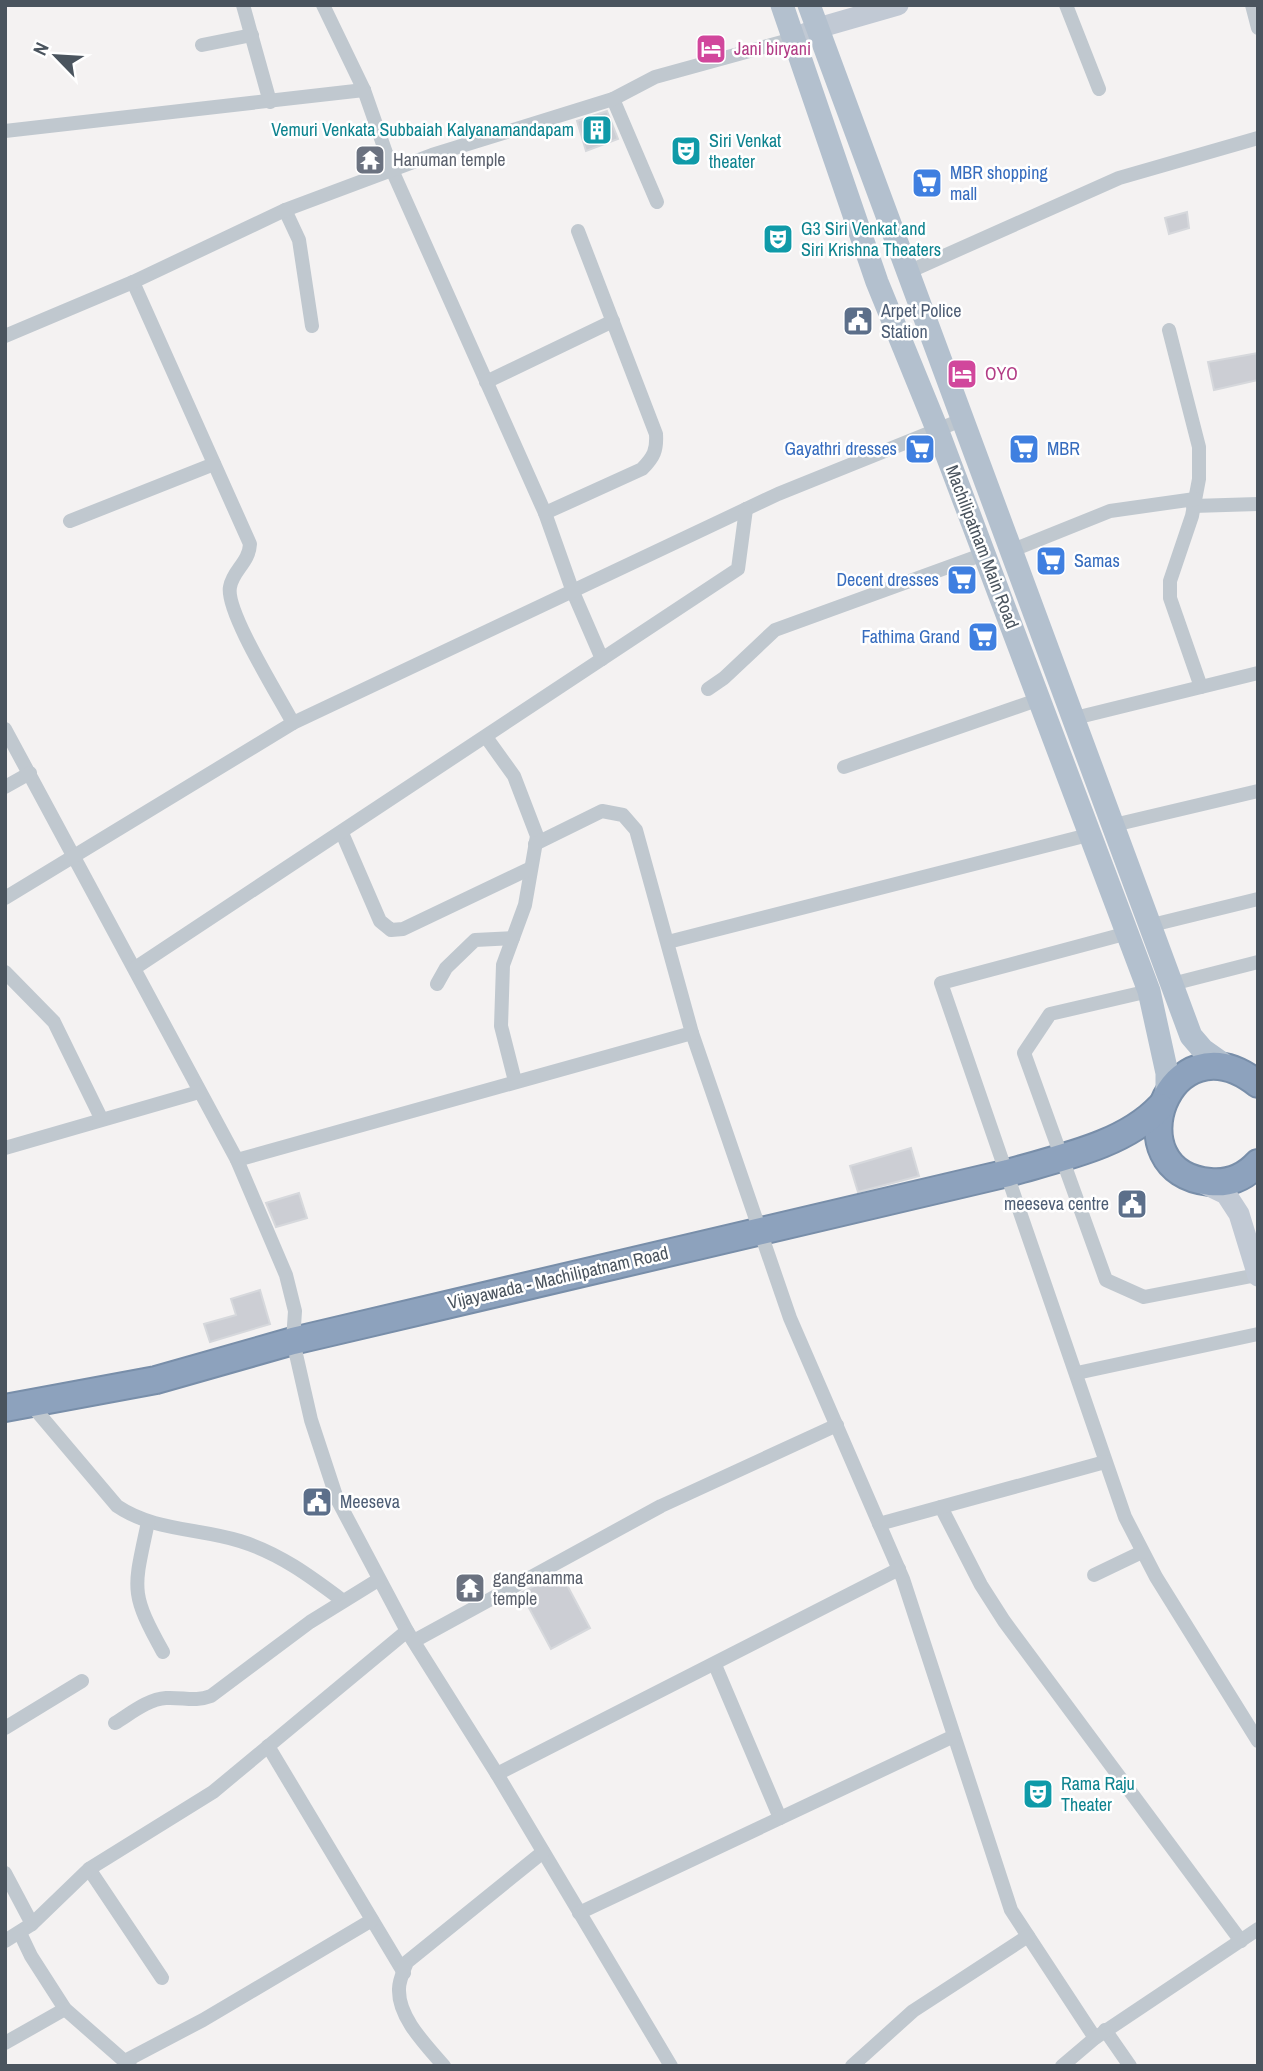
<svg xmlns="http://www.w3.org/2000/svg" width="1263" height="2071" font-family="'Archivo Narrow',sans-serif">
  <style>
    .building { fill: #ccced4; stroke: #d6d8dc; stroke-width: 2 }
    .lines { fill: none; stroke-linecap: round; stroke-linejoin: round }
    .highway-casing { stroke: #788ea9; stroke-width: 30 }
    .street { stroke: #c0c8cf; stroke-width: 14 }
    .secondary { stroke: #c1c9d4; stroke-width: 21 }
    .primary { stroke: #b3c0ce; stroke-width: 23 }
    .highway { stroke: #8da2bd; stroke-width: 26 }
    .labels { text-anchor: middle; stroke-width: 5; stroke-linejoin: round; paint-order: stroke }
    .hotel-label { font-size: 18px; fill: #b23c85; stroke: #fff; text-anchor: start }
    .culture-label { font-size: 18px; fill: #0d838f; stroke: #fff; text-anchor: start }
    .worship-label { font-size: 18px; fill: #5b616d; stroke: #fff; text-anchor: start }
    .shop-label { font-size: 18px; fill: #366cbe; stroke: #fff; text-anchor: start }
    .service-label { font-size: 18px; fill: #4e5e75; stroke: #fff; text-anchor: start }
    .street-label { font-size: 18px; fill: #4a545e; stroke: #fff }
  </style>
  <rect width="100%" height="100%" fill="#f4f2f2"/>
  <!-- building -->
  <g class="building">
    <polygon points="607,111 618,139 586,151 577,121"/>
    <polygon points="1187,212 1189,228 1169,234 1165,218"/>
    <polygon points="1258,353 1258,380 1214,390 1208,362"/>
    <polygon points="911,1148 919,1176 858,1192 850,1166"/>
    <polygon points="299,1193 307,1218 276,1227 266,1203"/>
    <polygon points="260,1290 270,1324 210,1342 204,1324 236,1315 231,1299"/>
    <polygon points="560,1572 590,1628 551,1649 521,1593"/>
  </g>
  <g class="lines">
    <!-- highway casing -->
    <g class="highway-casing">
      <g id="highway">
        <path d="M1258 1084C1168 1013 1112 1173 1210 1182 1229 1184 1245 1177 1258 1163"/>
        <path d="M5 1408 156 1380 293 1341 1008 1173C1058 1158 1123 1146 1160 1107"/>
      </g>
    </g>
    <!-- street -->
    <g class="street">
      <polyline points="243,5 270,102"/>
      <polyline points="323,5 364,90 392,170 545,513 573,592 602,659"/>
      <polyline points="1066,5 1099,89"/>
      <polyline points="1252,5 1258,28"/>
      <polyline points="202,45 252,35"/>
      <polyline points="613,99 657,202"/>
      <polyline points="5,131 364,90"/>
      <polyline points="285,210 299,240 312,326"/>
      <polyline points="908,272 1119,178 1258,138"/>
      <path d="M133 282 250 544C249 563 233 570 230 587 225 611 280 698 293 723"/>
      <polyline points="1169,330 1199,447 1199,479 1192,516 1170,581 1170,598 1201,687"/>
      <polyline points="5,336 133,282 285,210 432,155 613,99 655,77 793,39"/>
      <polyline points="486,382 613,321"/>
      <polyline points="1193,506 1258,504"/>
      <path d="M545 513 642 469C654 457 657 450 656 434L578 231"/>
      <polyline points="70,521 214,464"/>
      <polyline points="1013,550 1110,511 1195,499"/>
      <polyline points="708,689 724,678 775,630 984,554"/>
      <polyline points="1075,718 1258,673"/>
      <polyline points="5,729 237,1160 286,1275 295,1311 293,1341 311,1420 337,1499 407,1631 497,1774 671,2066"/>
      <polyline points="486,737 514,776 537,836 525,905 503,965 501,1026 515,1081"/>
      <polyline points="844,767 1040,699"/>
      <polyline points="5,787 30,773"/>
      <polyline points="1114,825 1258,791"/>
      <polyline points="342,833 380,921 391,930 403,929 531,868"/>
      <polyline points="5,898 293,723 778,494 964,419"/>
      <polyline points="1152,925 1258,899"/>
      <polyline points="1128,933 941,983 1125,1517 1156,1577 1258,1741"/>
      <polyline points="668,942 1092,834"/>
      <polyline points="135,968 738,569 746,509"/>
      <polyline points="5,972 54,1022 101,1118"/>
      <polyline points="437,984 446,968 475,940 513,938"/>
      <polyline points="1172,984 1258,962"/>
      <polyline points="1149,991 1050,1014 1024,1053 1106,1280 1144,1297 1257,1275"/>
      <polyline points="692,1033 790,1318 903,1579 1011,1910 1095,2038"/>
      <polyline points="5,1148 199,1092"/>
      <polyline points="237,1160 692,1033 636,830 623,815 602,811 535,844"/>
      <polyline points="1077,1373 1258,1334"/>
      <path d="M29 1402 117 1506C154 1531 198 1528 240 1541 279 1553 310 1576 342 1600"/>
      <polyline points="941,1507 981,1585 1004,1621 1241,1941"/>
      <path d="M148 1522C134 1589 129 1591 163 1652"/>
      <polyline points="879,1524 1105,1462"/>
      <polyline points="1094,1575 1142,1552"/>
      <polyline points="414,1641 661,1506 837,1425"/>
      <polyline points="715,1665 780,1818"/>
      <path d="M115 1723C130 1714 148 1699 166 1698 183 1697 195 1702 211 1696L310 1622 378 1580"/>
      <polyline points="5,1728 82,1681"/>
      <polyline points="268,1746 404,1973"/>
      <polyline points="497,1774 899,1569"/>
      <polyline points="89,1869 162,1978"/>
      <polyline points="5,1873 32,1924"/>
      <polyline points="579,1913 954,1736"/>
      <polyline points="20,1933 31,1956 65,2009 130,2066"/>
      <polyline points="5,1941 32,1924 89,1869 213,1792 407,1631"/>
      <polyline points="1105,2030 1130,2066"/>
      <polyline points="5,2043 65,2009"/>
      <polyline points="125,2061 203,2020 372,1920"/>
      <path d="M444 2066C427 2046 398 2018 399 1989 399 1980 404 1970 407 1962L543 1852"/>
      <polyline points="852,2066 913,2011 1028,1936"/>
      <polyline points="1062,2066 1095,2038 1258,1929"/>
    </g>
    <!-- secondary -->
    <g class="secondary">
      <polyline points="793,39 818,28 898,5"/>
      <polyline points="1201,1182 1226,1194 1239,1214 1258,1276"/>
    </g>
    <!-- primary -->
    <g class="primary">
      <polyline points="782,5 877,282 937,429 1149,991 1167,1073 1167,1091"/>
      <polyline points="809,5 1191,1036 1203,1050 1227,1067"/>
    </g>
    <!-- highway -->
    <use href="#highway" class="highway"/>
  </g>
  <!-- icons -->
  <defs>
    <g id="hotel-square" transform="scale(1.575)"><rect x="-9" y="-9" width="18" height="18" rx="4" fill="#d1479c" stroke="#fff"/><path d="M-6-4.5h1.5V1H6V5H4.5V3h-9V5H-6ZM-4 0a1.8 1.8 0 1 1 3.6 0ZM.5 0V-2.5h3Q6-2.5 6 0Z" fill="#fff"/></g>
    <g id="building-square" transform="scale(1.575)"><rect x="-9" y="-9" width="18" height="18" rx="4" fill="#0f9aa8" stroke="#fff"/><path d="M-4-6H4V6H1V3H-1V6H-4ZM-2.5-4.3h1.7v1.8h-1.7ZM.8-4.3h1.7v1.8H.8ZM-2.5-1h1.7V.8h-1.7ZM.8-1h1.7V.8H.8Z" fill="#fff"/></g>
    <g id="theatre-square" transform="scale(1.575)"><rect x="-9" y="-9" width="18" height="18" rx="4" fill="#0f9aa8" stroke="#fff"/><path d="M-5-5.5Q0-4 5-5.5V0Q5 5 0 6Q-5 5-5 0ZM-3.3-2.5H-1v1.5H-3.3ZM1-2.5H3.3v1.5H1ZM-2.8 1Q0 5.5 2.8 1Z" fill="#fff"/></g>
    <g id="temple-square" transform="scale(1.575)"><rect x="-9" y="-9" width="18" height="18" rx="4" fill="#6b7280" stroke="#fff"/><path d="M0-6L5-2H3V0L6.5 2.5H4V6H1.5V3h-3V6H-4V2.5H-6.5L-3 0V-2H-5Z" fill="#fff"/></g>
    <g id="supermarket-square" transform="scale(1.575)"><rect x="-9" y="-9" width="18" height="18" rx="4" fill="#3f7fe0" stroke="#fff"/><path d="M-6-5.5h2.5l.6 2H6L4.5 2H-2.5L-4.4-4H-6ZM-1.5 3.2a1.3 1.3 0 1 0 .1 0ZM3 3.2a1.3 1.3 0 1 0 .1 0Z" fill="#fff"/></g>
    <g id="civic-square" transform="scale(1.575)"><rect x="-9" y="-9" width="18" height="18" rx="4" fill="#5c6f8a" stroke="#fff"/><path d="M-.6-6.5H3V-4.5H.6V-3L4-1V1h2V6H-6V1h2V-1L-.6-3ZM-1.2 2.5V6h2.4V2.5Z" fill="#fff"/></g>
  </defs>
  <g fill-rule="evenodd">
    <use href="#hotel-square" x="711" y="49"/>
    <use href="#building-square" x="597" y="130"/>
    <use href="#theatre-square" x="686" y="151"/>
    <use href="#temple-square" x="370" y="160"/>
    <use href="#supermarket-square" x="927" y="183"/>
    <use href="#theatre-square" x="778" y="239"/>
    <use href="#civic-square" x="858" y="321"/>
    <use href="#hotel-square" x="962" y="374"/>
    <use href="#supermarket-square" x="920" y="449"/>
    <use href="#supermarket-square" x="1024" y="449"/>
    <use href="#supermarket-square" x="1051" y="561"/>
    <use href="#supermarket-square" x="962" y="580"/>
    <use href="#supermarket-square" x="983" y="637"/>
    <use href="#civic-square" x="1132" y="1204"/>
    <use href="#civic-square" x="317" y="1502"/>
    <use href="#temple-square" x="470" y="1588"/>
    <use href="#theatre-square" x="1038" y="1794"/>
  </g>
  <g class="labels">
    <!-- hotel labels -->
    <g class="hotel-label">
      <text x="734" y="55">Jani biryani</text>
      <text x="985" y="380">OYO</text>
    </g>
    <!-- culture labels -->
    <g class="culture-label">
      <text x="574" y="136" text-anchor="end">Vemuri Venkata Subbaiah Kalyanamandapam</text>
      <text x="709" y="147">Siri Venkat<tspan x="709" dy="21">theater</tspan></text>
      <text x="801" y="235">G3 Siri Venkat and<tspan x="801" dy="21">Siri Krishna Theaters</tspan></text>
      <text x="1061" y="1790">Rama Raju<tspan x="1061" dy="21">Theater</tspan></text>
    </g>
    <!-- worship labels -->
    <g class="worship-label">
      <text x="393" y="166">Hanuman temple</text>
      <text x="493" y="1584">ganganamma<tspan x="493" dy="21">temple</tspan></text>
    </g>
    <!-- shop labels -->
    <g class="shop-label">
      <text x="950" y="179">MBR shopping<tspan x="950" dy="21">mall</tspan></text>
      <text x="897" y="455" text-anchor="end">Gayathri dresses</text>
      <text x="1047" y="455">MBR</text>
      <text x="1074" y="567">Samas</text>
      <text x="939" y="586" text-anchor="end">Decent dresses</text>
      <text x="960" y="643" text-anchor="end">Fathima Grand</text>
    </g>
    <!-- service labels -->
    <g class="service-label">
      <text x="881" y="317">Arpet Police<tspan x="881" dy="21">Station</tspan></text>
      <text x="1109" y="1210" text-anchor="end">meeseva centre</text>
      <text x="340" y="1508">Meeseva</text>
    </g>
    <!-- street labels -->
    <g class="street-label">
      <text transform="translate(982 547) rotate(69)" y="6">Machilipatnam Main Road</text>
      <text transform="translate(558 1278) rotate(-13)" y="6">Vijayawada - Machilipatnam Road</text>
    </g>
  </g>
  <!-- border -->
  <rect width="1263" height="2071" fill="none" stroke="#4a545e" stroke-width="14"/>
  <!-- north arrow -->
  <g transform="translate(56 56) rotate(295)" stroke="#ffffff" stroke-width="5" paint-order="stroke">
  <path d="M0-5L12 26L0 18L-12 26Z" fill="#4a545e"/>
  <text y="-10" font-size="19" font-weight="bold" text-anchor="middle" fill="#4a545e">N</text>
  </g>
</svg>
